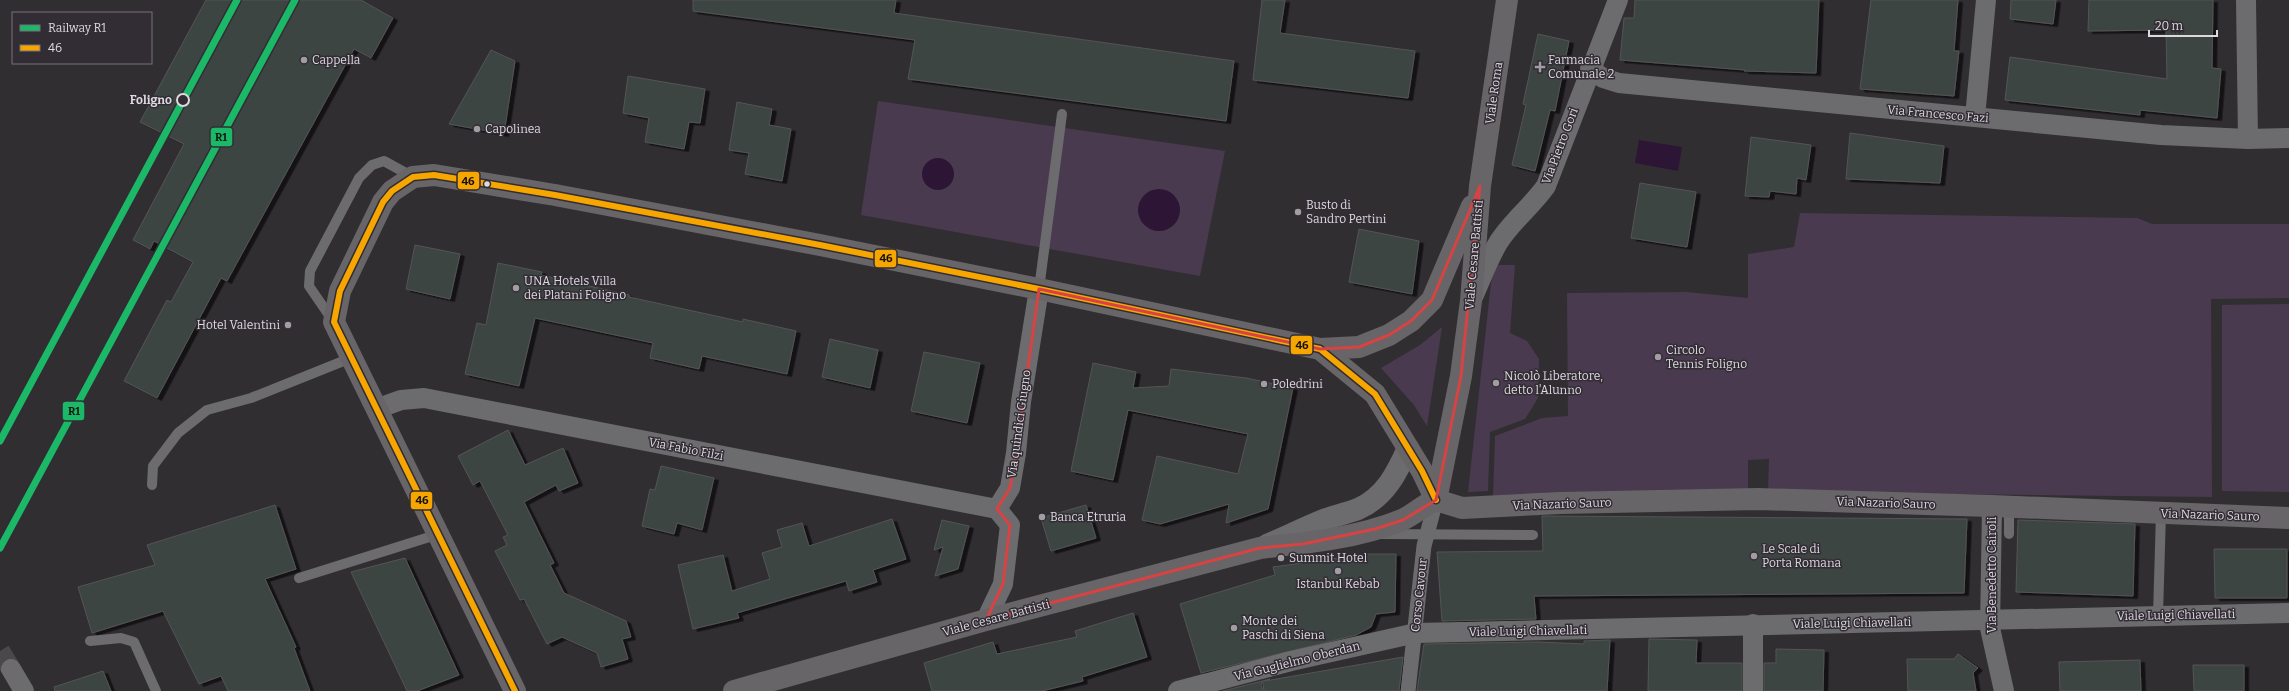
<svg xmlns="http://www.w3.org/2000/svg" width="2289" height="691" font-family="Bitter,serif">
  <style>
    .green { fill: #4a3a4f }
    .water { fill: #2d1535 }
    .building { fill: #3c4542; stroke: #545455; filter: url(#shadow) }
    .lines { fill: none; stroke-linecap: round; stroke-linejoin: round }
    .minor-tunnel { stroke: #4b484c; stroke-width: 20; stroke-dasharray: 20 10; stroke-linecap: butt }
    .service { stroke: #6c6b6e; stroke-width: 10 }
    .pedestrian { stroke: #6c6b6e; stroke-width: 15 }
    .minor { stroke: #6c6b6e; stroke-width: 20 }
    .tertiary { stroke: #6c6b6e; stroke-width: 22 }
    .secondary { stroke: #676567; stroke-width: 22 }
    .bus-1-casing { stroke: #322c34; stroke-width: 9 }
    .bus-1 { stroke: #f7a600; stroke-width: 6 }
    .rail-1-casing { stroke: #322c34; stroke-width: 10 }
    .rail-1 { stroke: #1ab867; stroke-width: 7 }
    .marked { fill: none; stroke: #d74343; stroke-width: 3; stroke-linejoin: round }
    .poi-dot { fill: #a19da2; stroke: #322c34; stroke-width: 1.5 }
    .stop-dot { fill: #322c34; stroke: #ddd9df; stroke-width: 2 }
    .bus-dot { fill: #ddd9df; stroke: #322c34; stroke-width: 1.5 }
    .labels { text-anchor: middle; stroke-width: 3; stroke-linejoin: round; paint-order: stroke }
    .poi-label { font-size: 12px; fill: #ddd9df; stroke: #322c34; text-anchor: start }
    .street-label { font-size: 12px; fill: #ddd9df; stroke: #322c34 }
    .stop-label { font-size: 12px; font-weight: bold; fill: #ddd9df; stroke: #322c34; text-anchor: end }
    .line-badge { stroke: #322c34; stroke-width: 1.5 }
    .pale-badge-label { font-size: 11px; text-anchor: middle; font-weight: bold; fill: #111 }
  </style>
  <defs>
    <filter id="shadow"><feDropShadow dx="4.5" dy="2.5" stdDeviation="0" flood-color="#0009"/></filter>
  </defs>
  <rect width="100%" height="100%" fill="#312e32"/>
  <!-- green -->
  <g class="green">
    <polygon points="878,101 1225,151 1200,276 861,215"/>
    <polygon points="1800,213 2137,218 2152,224 2289,224 2289,298 2211,299 2212,497 1768,492 1769,459 1748,460 1748,493 1493,497 1495,436 1542,418 1568,416 1567,293 1686,292 1748,298 1748,254 1794,247"/>
    <polygon points="1493,265 1515,265 1510,333 1527,341 1539,359 1538,398 1525,419 1490,432 1488,491 1468,492"/>
    <polygon points="2289,304 2289,492 2222,491 2222,305"/>
    <polygon points="1442,327 1427,426 1414,405 1381,368 1420,345"/>
  </g>
  <!-- water -->
  <g class="water">
    <polygon points="1639,140 1682,147 1678,171 1635,163"/>
    <circle cx="938" cy="174" r="16"/>
    <circle cx="1159" cy="210" r="21"/>
  </g>
  <!-- building -->
  <g class="building">
    <polygon points="206,0 361,0 393,18 371,58 354,49 227,281 221,278 157,398 124,381 167,300 171,302 193,262 154,241 150,249 133,240 184,144 140,122"/>
    <polygon points="693,0 896,0 894,13 1234,61 1226,121 908,79 915,40 693,11"/>
    <polygon points="1262,0 1285,0 1280,33 1415,51 1408,98 1253,80"/>
    <polygon points="1635,0 1819,0 1816,73 1744,71 1745,70 1620,60 1624,18 1634,18"/>
    <polygon points="1871,0 1958,0 1954,51 1959,51 1954,96 1860,89"/>
    <polygon points="2011,0 2056,0 2053,24 2010,19"/>
    <polygon points="2089,0 2213,0 2212,68 2221,69 2217,118 2140,110 2140,115 2005,100 2010,57 2167,79 2166,30 2088,31"/>
    <polygon points="1538,34 1569,41 1555,111 1550,110 1535,171 1512,165 1526,105 1523,104"/>
    <polygon points="491,50 515,61 504,134 449,124"/>
    <polygon points="628,76 705,89 700,123 689,122 684,149 645,142 649,118 623,113"/>
    <polygon points="737,102 772,109 769,125 791,129 782,181 745,174 749,153 729,150"/>
    <polygon points="1850,133 1944,146 1940,183 1846,179"/>
    <polygon points="1751,137 1811,145 1806,180 1797,178 1796,194 1770,191 1769,197 1745,196"/>
    <polygon points="1640,183 1696,192 1687,247 1631,238"/>
    <polygon points="1359,229 1419,241 1412,294 1349,282"/>
    <polygon points="415,245 460,254 450,299 406,289"/>
    <polygon points="498,263 542,272 541,275 629,295 629,297 743,322 743,319 796,331 787,374 702,356 699,369 650,358 653,343 535,318 519,386 465,374 477,323 486,325"/>
    <polygon points="830,339 878,350 870,388 822,377"/>
    <polygon points="924,352 980,363 967,423 911,411"/>
    <polygon points="1093,363 1136,372 1133,388 1169,386 1171,369 1246,378 1293,388 1268,509 1226,523 1229,504 1160,524 1142,520 1157,456 1238,474 1248,434 1128,410 1113,480 1071,471"/>
    <polygon points="508,430 525,465 563,448 578,483 559,491 556,485 524,502 554,563 550,565 564,593 626,621 631,637 622,639 628,659 601,667 597,653 562,637 547,644 524,599 520,600 495,551 507,545 503,537 508,535 480,481 473,485 458,456"/>
    <polygon points="661,466 714,478 702,530 677,523 674,534 642,526 650,489 655,490"/>
    <polygon points="275,505 296,569 265,579 296,647 294,648 310,691 228,691 221,676 199,684 163,611 92,633 78,587 155,565 147,545"/>
    <polygon points="1086,505 1096,538 1051,551 1041,518"/>
    <polygon points="1542,516 1967,519 1964,593 1534,596 1536,619 1442,621 1437,552 1543,551"/>
    <polygon points="892,519 906,559 873,570 877,582 849,591 846,581 737,613 739,618 693,629 678,565 723,555 732,591 770,579 762,553 782,547 777,530 802,523 809,546"/>
    <polygon points="942,520 969,526 958,569 935,576 943,547 934,550"/>
    <polygon points="2018,520 2135,524 2133,596 2016,592"/>
    <polygon points="2214,549 2287,549 2287,598 2215,598"/>
    <polygon points="1369,554 1396,554 1395,612 1376,614 1371,627 1356,635 1201,673 1180,604 1275,575 1273,567"/>
    <polygon points="405,558 459,675 417,691 407,691 351,572"/>
    <polygon points="1133,613 1147,657 1082,677 1083,681 1042,691 932,691 924,663 993,642 997,654 1077,637 1075,631"/>
    <polygon points="1649,639 1697,640 1696,663 1742,663 1742,691 1648,691"/>
    <polygon points="1610,640 1607,691 1417,691 1424,644 1538,642 1584,644 1584,641"/>
    <polygon points="1776,649 1824,650 1823,691 1764,691 1764,663 1776,663"/>
    <polygon points="1958,654 1978,668 1973,673 1976,691 1908,691 1907,659 1954,659"/>
    <polygon points="1403,657 1399,691 1264,691 1263,682 1261,683 1263,691 1223,691 1270,679 1265,681"/>
    <polygon points="2140,660 2141,691 2060,691 2059,662"/>
    <polygon points="2193,665 2244,665 2244,691 2194,691"/>
    <polygon points="103,671 111,691 55,691 54,687"/>
  </g>
  <g class="lines">
    <!-- minor-tunnel -->
    <polyline class="minor-tunnel" points="0,651 11,669"/>
    <!-- service -->
    <g class="service">
      <polyline points="1039,289 1062,114"/>
      <polyline points="333,321 309,286 310,271 359,178 372,165 384,161 413,177"/>
      <polyline points="152,485 153,466 178,433 207,410 251,398 351,358"/>
      <polyline points="1382,534 1533,535"/>
      <polyline points="2009,534 2009,506"/>
      <polyline points="299,578 439,534"/>
      <polyline points="2158,615 2161,513"/>
      <polyline points="90,641 121,638 134,642 156,691"/>
    </g>
    <!-- pedestrian -->
    <polyline class="pedestrian" points="1408,691 1424,546 1436,500"/>
    <!-- minor -->
    <g class="minor">
      <polyline points="2246,0 2248,139"/>
      <polyline points="1590,69 1603,78 1619,83 2161,135 2248,139 2289,138"/>
      <polyline points="1975,117 1986,0"/>
      <path d="M1473 297C1481 279 1488 260 1498 243 1511 222 1532 206 1546 186L1618 0"/>
      <polyline points="376,409 401,400 424,398 997,509"/>
      <polyline points="1992,506 1990,628 2004,691"/>
      <polyline points="997,509 1010,488 1016,453 1021,402 1039,289"/>
      <polyline points="986,620 1003,584 1010,525 997,509"/>
      <polyline points="11,669 24,691"/>
      <polyline points="1178,691 1291,661 1416,633 2289,613"/>
      <polyline points="1753,691 1753,624"/>
    </g>
    <!-- tertiary -->
    <path class="tertiary" d="M1267 545C1286 537 1306 527 1326 519 1337 515 1348 513 1358 509 1385 497 1397 473 1408 448"/>
    <!-- secondary -->
    <g class="secondary">
      <polyline points="1320,349 1359,347 1389,335 1411,321 1432,300 1472,206"/>
      <polyline points="1436,500 1461,376 1471,301 1480,186 1507,0"/>
      <polyline points="515,691 334,322 340,291 383,202 392,191 413,177 434,175 555,195 820,245 1039,289 1320,349 1375,394 1422,471 1436,500"/>
      <path d="M734 691 986 620 1260 548C1307 543 1358 538 1402 520 1414 515 1424 504 1436 500L1462 508 1560 503 1758 499 1992 506 2289 518"/>
    </g>
    <!-- bus-1 casing -->
    <g class="bus-1-casing">
      <polyline id="bus-1" points="515,691 334,322 340,291 383,202 392,191 413,177 434,175 555,195 820,245 1039,289 1320,349 1375,394 1422,471 1436,500"/>
    </g>
    <!-- bus-1 -->
    <use href="#bus-1" class="bus-1"/>
    <!-- rail-1 casing -->
    <g class="rail-1-casing">
      <g id="rail-1">
        <polyline points="0,441 237,0"/>
        <polyline points="0,548 295,0"/>
      </g>
    </g>
    <!-- rail-1 -->
    <use href="#rail-1" class="rail-1"/>
  </g>
  <!-- marked area -->
  <path class="marked" d="M1480 186 1461 376 1436 500 1403 520 1375 529 1303 544 1260 548 986 620 1003 584 1010 525 997 509 1010 488 1016 453 1039 289 1320 349 1359 347 1389 335 1411 321 1432 300Z"/>
  <!-- markers -->
  <g class="poi-dot">
    <circle cx="304" cy="60" r="4"/>
    <path d="M1538 61h4v4h4v4h-4v4h-4v-4h-4v-4h4z"/>
    <circle cx="477" cy="129" r="4"/>
    <circle cx="1298" cy="212" r="4"/>
    <circle cx="516" cy="288" r="4"/>
    <circle cx="288" cy="325" r="4"/>
    <circle cx="1658" cy="357" r="4"/>
    <circle cx="1496" cy="383" r="4"/>
    <circle cx="1264" cy="384" r="4"/>
    <circle cx="1042" cy="517" r="4"/>
    <circle cx="1754" cy="556" r="4"/>
    <circle cx="1281" cy="558" r="4"/>
    <circle cx="1338" cy="571" r="4"/>
    <circle cx="1234" cy="628" r="4"/>
  </g>
  <circle class="stop-dot" cx="183" cy="100" r="6"/>
  <circle class="bus-dot" cx="487" cy="184" r="3.5"/>
  <g class="labels">
    <!-- poi labels -->
    <g class="poi-label">
      <text x="312" y="64">Cappella</text>
      <text x="1548" y="64">Farmacia<tspan x="1548" dy="14">Comunale 2</tspan></text>
      <text x="485" y="133">Capolinea</text>
      <text x="1306" y="209">Busto di<tspan x="1306" dy="14">Sandro Pertini</tspan></text>
      <text x="524" y="285">UNA Hotels Villa<tspan x="524" dy="14">dei Platani Foligno</tspan></text>
      <text x="280" y="329" text-anchor="end">Hotel Valentini</text>
      <text x="1666" y="354">Circolo<tspan x="1666" dy="14">Tennis Foligno</tspan></text>
      <text x="1504" y="380">Nicolò Liberatore,<tspan x="1504" dy="14">detto l'Alunno</tspan></text>
      <text x="1272" y="388">Poledrini</text>
      <text x="1050" y="521">Banca Etruria</text>
      <text x="1762" y="553">Le Scale di<tspan x="1762" dy="14">Porta Romana</tspan></text>
      <text x="1289" y="562">Summit Hotel</text>
      <text x="1338" y="588" text-anchor="middle">Istanbul Kebab</text>
      <text x="1242" y="625">Monte dei<tspan x="1242" dy="14">Paschi di Siena</tspan></text>
    </g>
    <!-- street labels -->
    <g class="street-label">
      <text transform="translate(1494 93) rotate(-82)" y="4">Viale Roma</text>
      <text transform="translate(1938 114) rotate(5)" y="4">Via Francesco Fazi</text>
      <text transform="translate(1560 146) rotate(-69)" y="4">Via Pietro Gori</text>
      <text transform="translate(1474 255) rotate(-85)" y="4">Viale Cesare Battisti</text>
      <text transform="translate(1019 424) rotate(-82)" y="4">Via quindici Giugno</text>
      <text transform="translate(686 449) rotate(11)" y="4">Via Fabio Filzi</text>
      <text transform="translate(1886 503) rotate(2)" y="4">Via Nazario Sauro</text>
      <text transform="translate(1562 504) rotate(-2)" y="4">Via Nazario Sauro</text>
      <text transform="translate(2210 515) rotate(2)" y="4">Via Nazario Sauro</text>
      <text transform="translate(1992 575) rotate(-90)" y="4">Via Benedetto Cairoli</text>
      <text transform="translate(1419 595) rotate(-84)" y="4">Corso Cavour</text>
      <text transform="translate(2176 615) rotate(-1)" y="4">Viale Luigi Chiavellati</text>
      <text transform="translate(996 618) rotate(-15)" y="4">Viale Cesare Battisti</text>
      <text transform="translate(1852 623) rotate(-1)" y="4">Viale Luigi Chiavellati</text>
      <text transform="translate(1528 631) rotate(-1)" y="4">Viale Luigi Chiavellati</text>
      <text transform="translate(1297 661) rotate(-14)" y="4">Via Guglielmo Oberdan</text>
    </g>
    <!-- stop labels -->
    <g class="stop-label">
      <text x="172" y="104">Foligno</text>
    </g>
  </g>
  <g class="line-badge">
    <rect x="210" y="127" width="23" height="20" rx="4" fill="#1ab867"/>
    <rect x="457" y="171" width="23" height="19" rx="4" fill="#f7a600"/>
    <rect x="874" y="249" width="23" height="19" rx="4" fill="#f7a600"/>
    <rect x="1290" y="335" width="23" height="20" rx="4" fill="#f7a600"/>
    <rect x="62" y="401" width="23" height="20" rx="4" fill="#1ab867"/>
    <rect x="410" y="491" width="23" height="19" rx="4" fill="#f7a600"/>
  </g>
  <g class="pale-badge-label">
    <text x="221" y="141">R1</text>
    <text x="468" y="185">46</text>
    <text x="886" y="262">46</text>
    <text x="1302" y="349">46</text>
    <text x="74" y="415">R1</text>
    <text x="422" y="504">46</text>
  </g>
  <!-- legend -->
  <rect x="12" y="12" width="140" height="52" fill="#322c34" stroke="#767178"/>
  <rect x="20" y="25" width="20" height="6" fill="#1ab867" stroke="#767178"/>
  <text x="48" y="32" font-size="12" fill="#ddd9df">Railway R1</text>
  <rect x="20" y="45" width="20" height="6" fill="#f7a600" stroke="#767178"/>
  <text x="48" y="52" font-size="12" fill="#ddd9df">46</text>
  <!-- scale -->
  <path d="M2149 30v6h68v-6" fill="none" stroke="#ddd9df" stroke-width="2"/>
  <text x="2155" y="30" font-size="12" fill="#ddd9df" stroke="#322c34" stroke-width="3" paint-order="stroke">20 m</text>
</svg>
